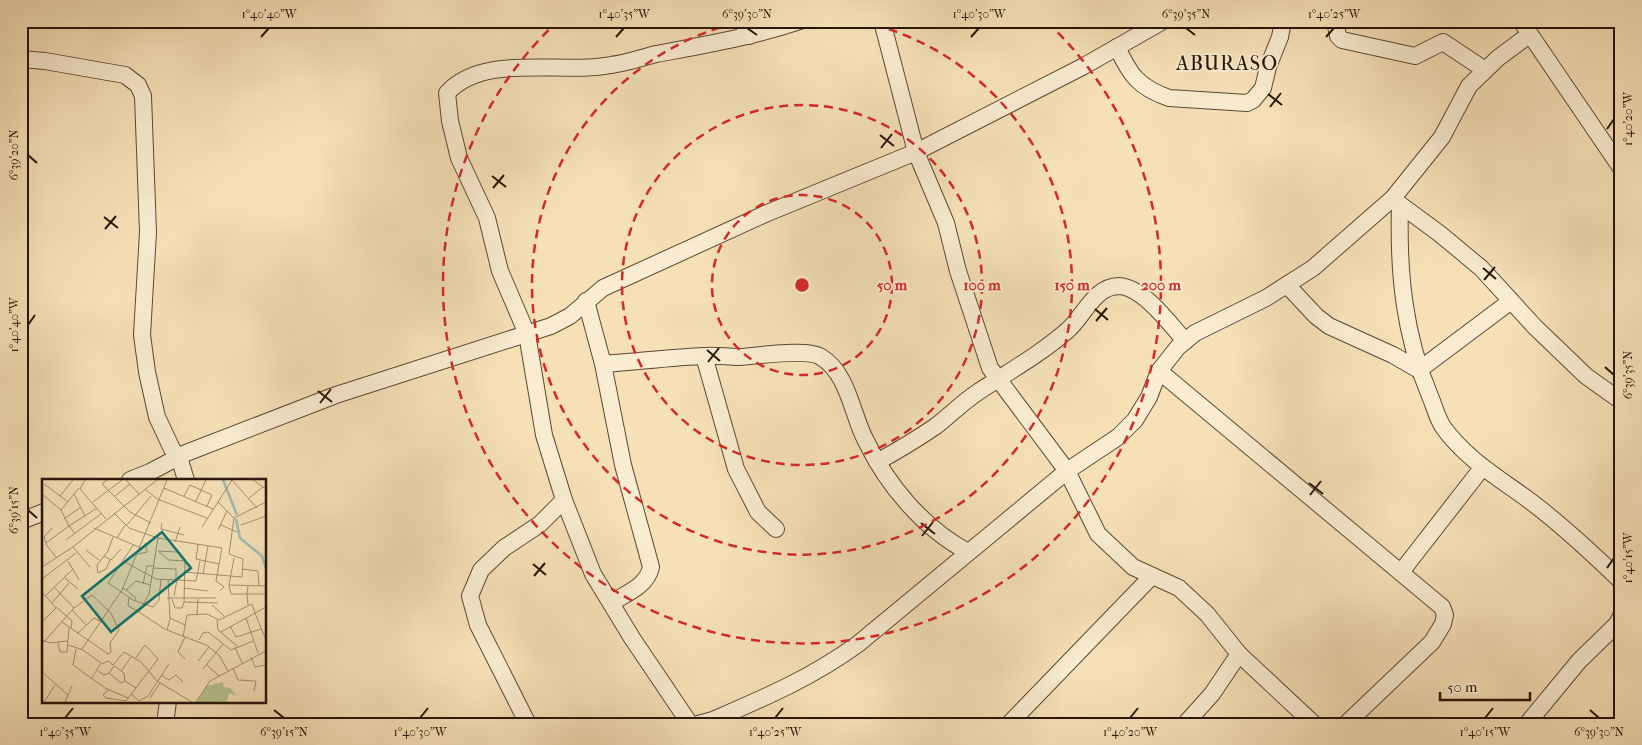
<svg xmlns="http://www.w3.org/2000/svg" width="1642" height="745" font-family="'IM FELL French Canon',serif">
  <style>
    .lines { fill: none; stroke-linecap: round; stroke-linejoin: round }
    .minor-casing { stroke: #5c4734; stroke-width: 18 }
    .minor { stroke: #f9ecd0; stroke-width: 16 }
    .ticks { fill: none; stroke: #281409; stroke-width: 2 }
    .ring { fill: none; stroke: #d62828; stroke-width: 2.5; stroke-dasharray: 9 6 }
    .labels { text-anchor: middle; stroke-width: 4; stroke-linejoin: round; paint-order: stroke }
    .quarter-label { font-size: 20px; letter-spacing: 1px; fill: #281409; stroke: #f9ecd0 }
    .inset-river { fill: none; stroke: #9ebcb5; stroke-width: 2.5 }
    .inset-road { fill: none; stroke: #a48f71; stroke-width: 1 }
    .view { fill: #0f766e; fill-opacity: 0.15; stroke: #0f766e; stroke-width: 2.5 }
    .inset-edge { fill: none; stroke: #281409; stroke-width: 2.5 }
    .centre { fill: #d62828; stroke: #f9ecd0; stroke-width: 2.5 }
    .ring-label { font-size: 15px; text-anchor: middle; font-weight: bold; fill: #d62828; stroke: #f9ecd0; stroke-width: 4; stroke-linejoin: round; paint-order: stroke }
    .neatline { fill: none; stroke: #281409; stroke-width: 2 }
    .ticks-label { font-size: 12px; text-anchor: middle; fill: #281409 }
  </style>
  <rect width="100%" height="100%" fill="#f6e1b7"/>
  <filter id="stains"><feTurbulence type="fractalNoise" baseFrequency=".004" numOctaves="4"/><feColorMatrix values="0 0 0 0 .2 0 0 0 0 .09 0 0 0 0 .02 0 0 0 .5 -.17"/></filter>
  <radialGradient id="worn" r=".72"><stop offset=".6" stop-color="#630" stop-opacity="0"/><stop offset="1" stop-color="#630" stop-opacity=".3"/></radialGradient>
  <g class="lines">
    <!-- minor casing -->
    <g class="minor-casing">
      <g id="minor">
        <polyline points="742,21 749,36"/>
        <polyline points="882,21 916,152 946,223 958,271 990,368 1067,471 1098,534 1133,567 1179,588 1207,614 1239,654 1314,724"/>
        <polyline points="1335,21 1338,36 1342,40 1415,56 1443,42 1485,70"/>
        <polyline points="1521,21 1621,168"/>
        <path d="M1117 47C1130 75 1138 87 1169 98L1247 103 1253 100 1263 88 1268 67 1280 37 1283 21"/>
        <polyline points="21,59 45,61 125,75 138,85 143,96 148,232 142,335 147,372 157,417 172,449 179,457 186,480"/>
        <polyline points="1394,200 1440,234 1481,268 1535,327 1586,376 1621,401"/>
        <path d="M1400 206C1398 272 1404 335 1430 396 1434 405 1437 418 1443 427 1466 459 1499 478 1530 501 1562 525 1592 553 1621 581"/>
        <polyline points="1287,285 1316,316 1329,326 1393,355 1419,370"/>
        <path d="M586 301 603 364C637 362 671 357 705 356 716 355 727 357 739 357 757 356 808 348 821 357 848 373 852 414 865 439 887 485 923 528 968 552"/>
        <polyline points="704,356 736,469 758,512 776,529"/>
        <path d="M603 364 623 465 651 567C647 586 627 593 611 603"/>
        <polyline points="1419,370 1511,301"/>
        <polyline points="1159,371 1442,607 1445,615 1443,624 1432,642 1346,724"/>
        <path d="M877 462C897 451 917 439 936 426 950 415 963 402 978 392 1008 372 1041 354 1069 329 1084 315 1095 286 1119 286 1143 287 1170 324 1185 341"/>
        <polyline points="130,480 150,472 186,453 336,395 551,326 570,316 603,288 765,214 916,152 1084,66 1163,21"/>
        <polyline points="21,521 44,512"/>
        <polyline points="1401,572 1482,468"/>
        <polyline points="165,724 168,701"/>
        <polyline points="528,724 478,625 470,596 481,570 504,548 540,524 564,500"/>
        <path d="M690 724 632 638 593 574 564 500 544 435 527 334 500 271 487 218 459 158 450 121 447 93C484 52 562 75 611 65 626 63 641 58 656 54 704 45 752 37 800 21"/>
        <path d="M698 724 713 720C764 698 813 677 858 644L1067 471 1118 437 1135 420 1149 397 1159 371 1178 347 1195 333 1266 298 1313 268 1393 198 1442 137 1469 86 1498 58 1529 35"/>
        <polyline points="1009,724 1152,576"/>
        <polyline points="1185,724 1212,694 1239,654"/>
        <polyline points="1527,724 1579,661 1617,624 1621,616"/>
      </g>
    </g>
    <!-- minor -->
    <use href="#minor" class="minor"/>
  </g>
  <!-- ticks -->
  <path class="ticks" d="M747 28 757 35M1186 28 1195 35M261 37 269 28M616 37 624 28M971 37 979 28M1326 37 1334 28M1268 94 1282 105M1270 107 1281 93M1607 129 1614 119M880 135 894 146M881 148 892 134M28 155 37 163M492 176 506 187M493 188 504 175M104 217 118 228M105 229 116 216M1483 268 1496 279M1484 280 1495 267M1095 309 1108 320M1096 321 1107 308M28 325 35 315M707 350 720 361M708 362 719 348M1605 367 1614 375M318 391 332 402M320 403 331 389M1309 483 1323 494M1310 495 1321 481M28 510 37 518M921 523 935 534M922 536 933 522M533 564 546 575M1607 568 1614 558M534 576 545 563M274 710 284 718M1590 710 1599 718M65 718 73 708M420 718 428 708M775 718 783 708M1130 718 1138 708M1485 718 1493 708"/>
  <!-- distance rings -->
  <g class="ring">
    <circle cx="802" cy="285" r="90"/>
    <circle cx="802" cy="285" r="180"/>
    <path d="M860 21A270 270 0 1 1 744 21"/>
    <path d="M1047 22A359 359 0 1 1 557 22"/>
  </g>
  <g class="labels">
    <!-- quarter labels -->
    <g class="quarter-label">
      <text x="1227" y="70">ABURASO</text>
    </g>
  </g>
  <!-- overview -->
  <g transform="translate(42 479)">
    <rect width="224" height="224" fill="#f6e1b7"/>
    <path d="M181 203 182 208 188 209 195 217 187 214 185 223H155L164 207Z" fill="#b8c392"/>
    <path class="inset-river" d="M181 1 195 36M194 40 198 59 220 77 224 89"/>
    <path class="inset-road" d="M43 1 38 10 64 40M65 1 60 5 88 33 109 44M84 1 97 15M211 1 224 10M2 5 26 23M122 9 171 30M103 10 115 20 165 39M0 15 19 31 27 47 55 29M32 15 43 37M18 17 31 1M73 17 88 5M142 17 148 6 170 16 165 27M207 19 221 8M154 22 164 1M51 23 80 1M19 31 37 9M72 34 87 49 116 59 180 69 174 102 182 108 178 112M192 39 224 23M22 40 39 28M120 44 119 50 142 56M179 46 195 53M199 46 224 37M84 47 109 17M160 48 190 1 215 29M10 49 2 58 5 67 15 79M52 49 99 69M176 51 185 32M75 59 83 46M116 59 107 115 97 133 124 151M24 61 60 34M133 63 138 48M4 64 27 47 33 55M92 65 66 104 91 121 111 128 117 121 119 100M156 65 154 80 177 85M31 68 48 88M44 71 57 81M116 72 127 81 143 82 142 123 176 124M116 72 135 73M96 75 105 73 103 64M62 77 69 81 79 70M192 79 187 106 224 107M68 81 64 90 56 94 55 86 66 72 71 58M26 82 37 101M83 83 114 100 154 102 158 82M0 88 31 68 115 1M111 89 134 90V101M200 90 216 92 217 107M142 93 200 98 201 80 187 75 192 39 176 23M161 95 166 67M23 99 36 110M0 100 34 74M126 100 128 140 125 151 164 166 177 176 186 192M101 105 105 87H111M187 106 189 115H205L206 126M206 107 205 115H224M80 109 84 111 94 102 109 106M142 109 166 112M84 111 94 119 93 122M0 113 14 129 0 143M3 117 31 90M132 117 135 101M87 119 86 127 97 133M125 119H174M130 120 133 129H140L142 123M10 124 27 104M170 126 182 137M14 128 30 142 29 149M30 131 44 146M213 134 224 161M155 135 156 120M128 139 143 146M204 139 216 174M175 141 176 151 195 167M20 143 66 175 69 173 68 164 77 151 69 134 50 116 32 129M188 147 194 158 219 150M179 153 224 128M36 154 52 139 60 143M141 158 145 136 165 135 177 141 210 125 213 134M143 158 136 173 143 180M0 161 8 164 25 162M157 161 161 154 166 153 189 171 211 162M16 164 18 173H25L27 148M0 165 32 129 13 109M26 166 41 171 59 184 50 199M193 168 200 184M34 170 31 186 63 209 86 219M40 170 80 111 125 1M209 178 213 188 224 186M156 182 167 168M60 185 66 182 71 186 82 173 99 183 115 202 150 223M165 186 177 197M191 189 196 201 214 202 212 212M161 190 181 165M56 192 62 196 67 194 79 204 83 202M79 192 89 178M0 193 26 216M67 194 72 187 82 194 83 202 94 209M119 196 127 201 134 196 141 203M66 211 61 216 64 219 84 222 116 180 103 166 93 180M89 215 97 222 106 217 127 185M108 219 118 204M2 223 13 206M23 223 30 207M154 223 168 202 224 172"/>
    <path class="view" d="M120 53 149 89 69 153 40 117Z"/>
    <rect width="224" height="224" class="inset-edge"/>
  </g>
  <circle cx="802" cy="285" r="8" class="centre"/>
  <g class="ring-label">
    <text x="892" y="290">50 m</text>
    <text x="982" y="290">100 m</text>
    <text x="1072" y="290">150 m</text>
    <text x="1161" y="290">200 m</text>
  </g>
  <!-- margin -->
  <rect width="1642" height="745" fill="none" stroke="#f6e1b7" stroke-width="55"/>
  <!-- scale -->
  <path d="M1440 692v8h90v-8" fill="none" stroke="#281409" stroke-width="2.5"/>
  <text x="1447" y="692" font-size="15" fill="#281409" stroke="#f9ecd0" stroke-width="4" paint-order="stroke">50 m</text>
  <rect x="28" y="28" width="1586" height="690" class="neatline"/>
  <g class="ticks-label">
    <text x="269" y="18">1°40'40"W</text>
    <text x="624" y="18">1°40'35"W</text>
    <text x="747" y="18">6°39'30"N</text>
    <text x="979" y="18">1°40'30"W</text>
    <text x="1186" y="18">6°39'35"N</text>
    <text x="1334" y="18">1°40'25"W</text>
    <text transform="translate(1628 119) rotate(-90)" y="4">1°40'20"W</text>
    <text transform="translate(14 155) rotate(-90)" y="4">6°39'20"N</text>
    <text transform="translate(14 325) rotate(-90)" y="4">1°40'40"W</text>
    <text transform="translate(1628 375) rotate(-90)" y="4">6°39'35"N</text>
    <text transform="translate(14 510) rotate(-90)" y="4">6°39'15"N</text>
    <text transform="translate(1628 558) rotate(-90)" y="4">1°40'15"W</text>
    <text x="65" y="736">1°40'35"W</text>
    <text x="284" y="736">6°39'15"N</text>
    <text x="420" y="736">1°40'30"W</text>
    <text x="775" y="736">1°40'25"W</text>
    <text x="1130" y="736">1°40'20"W</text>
    <text x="1485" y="736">1°40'15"W</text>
    <text x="1599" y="736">6°39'30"N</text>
  </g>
  <rect width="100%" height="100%" filter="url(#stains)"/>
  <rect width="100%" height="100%" fill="url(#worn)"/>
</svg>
